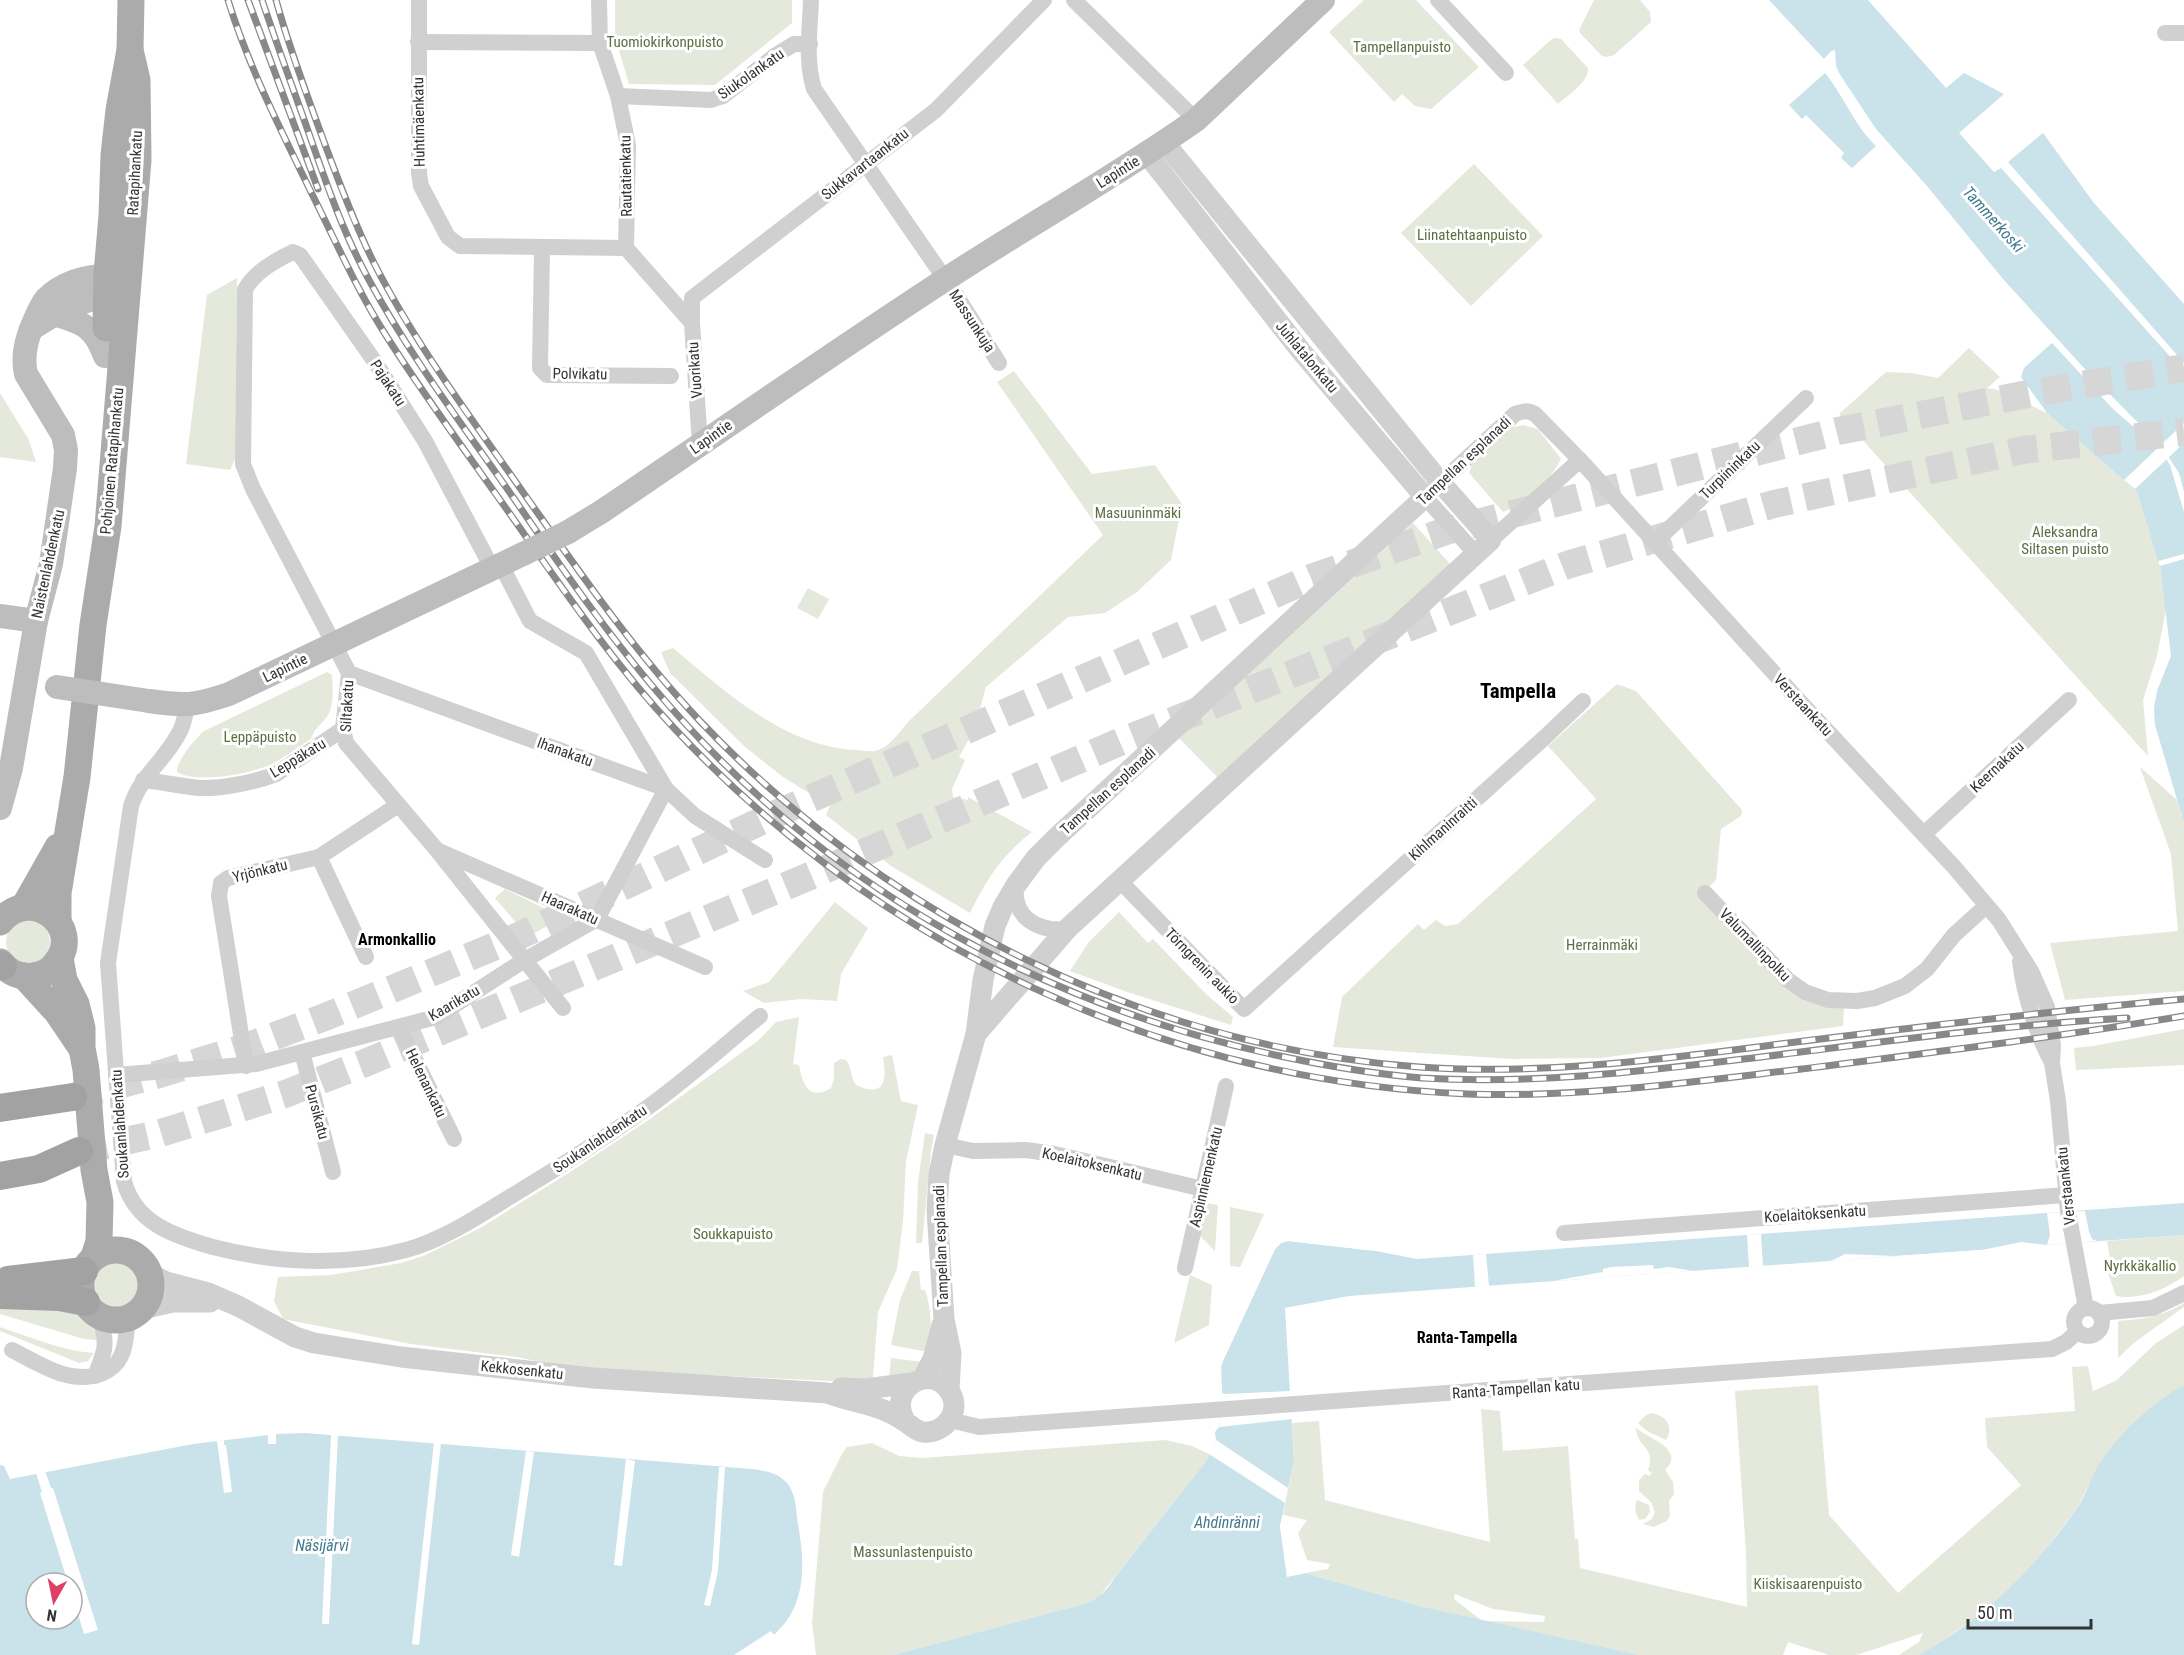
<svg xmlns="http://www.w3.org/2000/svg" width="2184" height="1655" font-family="'Roboto Condensed',sans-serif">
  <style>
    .green { fill: #e5e9dc }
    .water { fill: #cae2e9; fill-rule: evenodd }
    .pier { fill: #fff }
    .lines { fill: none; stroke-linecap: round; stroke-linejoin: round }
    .trunk-tunnel { stroke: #d6d6d6; stroke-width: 28; stroke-dasharray: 28 14; stroke-linecap: butt }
    .minor { stroke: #d0d0d0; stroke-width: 16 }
    .tertiary { stroke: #d0d0d0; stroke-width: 21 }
    .secondary { stroke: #bdbdbd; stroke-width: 24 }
    .primary { stroke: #ababab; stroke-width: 27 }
    .trunk { stroke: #a2a2a2; stroke-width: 28 }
    .rail-casing { stroke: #888; stroke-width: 7 }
    .rail { stroke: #fff; stroke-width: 4.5; stroke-dasharray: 14; stroke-linecap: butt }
    .secondary-bridge { stroke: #bdbdbd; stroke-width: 24 }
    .labels { text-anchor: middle; stroke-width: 6; stroke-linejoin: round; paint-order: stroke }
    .park-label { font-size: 15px; fill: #5d6e41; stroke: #fff }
    .street-label { font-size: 15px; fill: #333; stroke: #fff }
    .water-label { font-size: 16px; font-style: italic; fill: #407b8d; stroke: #fff }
    .neighbourhood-label { font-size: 16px; font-weight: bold; fill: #000; stroke: #fff }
    .district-label { font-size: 21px; font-weight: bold; fill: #000; stroke: #fff }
  </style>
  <rect width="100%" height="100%" fill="#fff"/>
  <!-- green -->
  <g class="green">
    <polygon points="615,0 792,0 792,23 715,85 629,84 615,37"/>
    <polygon points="1364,0 1416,0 1479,67 1431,109 1415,106 1402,94 1394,102 1329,32"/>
    <polygon points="1594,0 1640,0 1650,12 1651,22 1614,55 1607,57 1602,56 1580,33 1579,30"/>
    <path d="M1557 38 1561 39 1588 68C1589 82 1568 95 1558 104L1523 65 1552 39Z"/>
    <polygon points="1474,164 1543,236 1471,306 1401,233"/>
    <polygon points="237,278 236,457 230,470 186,464 207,295"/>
    <polygon points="1969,348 2000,377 1987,388 1998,390 2047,413 2137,492 2160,566 2166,610 2157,656 2143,700 2148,756 1839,414 1886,372 1911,373 1938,378"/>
    <path d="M1014 371 1092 474 1155 465 1182 504 1171 560 1137 592 1105 613 1068 617 986 687 974 730 959 757 965 760 952 789 953 797 968 800V797L1032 832C1002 855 987 879 970 913L891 866 826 815 830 806 783 777 744 746 670 673 661 652 673 648C726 692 784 746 855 750 861 750 868 752 874 751 889 749 899 732 908 722L1103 535 997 382Z"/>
    <polygon points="0,393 29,440 36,462 0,457"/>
    <path d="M1523 425 1538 429 1561 459C1550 481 1526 504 1503 512L1469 473 1472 465 1509 428Z"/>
    <polygon points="1413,523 1452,566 1220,780 1179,738"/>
    <polygon points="808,588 829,599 818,619 797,608"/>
    <path d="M327 672 332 675C333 686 334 705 328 715 322 725 315 726 311 739 298 747 285 757 272 764 251 774 197 784 177 772 176 761 195 739 204 731Z"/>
    <polygon points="1617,684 1636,691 1742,810 1741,816 1721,829 1716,880 1702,894 1759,956 1844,1008 1843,1026 1601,1058 1511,1059 1333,1047 1342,997 1418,924 1424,930 1436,920 1445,926 1458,924 1596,799 1548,746"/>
    <polygon points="2140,767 2177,800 2184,823 2184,991 2065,1000 2050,943 2178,931 2171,854"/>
    <polygon points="505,889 558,915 556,921 528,937 495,898"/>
    <polygon points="835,902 868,928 841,974 837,1001 801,999 764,1003 743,991 769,982"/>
    <polygon points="1119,912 1148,943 1153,939 1207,995 1233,1017 1231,1025 1130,993 1070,971 1088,943"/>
    <circle cx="28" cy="942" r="22"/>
    <path d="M799 1017 793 1064 799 1065C802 1083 809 1102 831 1088L834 1078V1063L841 1059 846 1060C852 1068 850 1077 856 1085 885 1098 887 1081 883 1057L892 1055 901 1101 918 1105 906 1161 903 1221 897 1269 878 1312 873 1378 851 1382 599 1370 554 1365 517 1357 411 1344 283 1319 274 1301 278 1277 331 1275 401 1263 423 1256 448 1244 480 1228 567 1174 647 1121 759 1040 776 1022Z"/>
    <polygon points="2184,1029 2184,1065 2076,1070 2074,1048 2093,1046"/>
    <polygon points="925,1133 934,1135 931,1151 922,1243 916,1243 918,1182"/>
    <polygon points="1206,1203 1218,1205 1215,1251 1199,1235"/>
    <polygon points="1230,1207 1264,1214 1240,1267 1230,1266"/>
    <path d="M2184 1235V1276C2165 1290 2140 1300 2116 1296L2106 1267 2110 1259 2107 1241Z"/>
    <circle cx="117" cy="1285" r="22"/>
    <path d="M912 1271H919L921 1290H925C932 1311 932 1330 928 1352L891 1345 900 1300Z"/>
    <polygon points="1190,1275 1212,1285 1209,1325 1174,1343"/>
    <path d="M2184 1303V1307L2135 1342 2118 1358V1321C2144 1319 2161 1317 2184 1303Z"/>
    <path d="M0 1304 75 1311C88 1319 94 1325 97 1340L84 1339 0 1314Z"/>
    <polygon points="2184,1325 2184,1385 2176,1390 2102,1459 2077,1508 2034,1565 1988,1609 1934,1647 1919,1655 1899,1655 1919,1642 1923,1633 1857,1655 1829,1655 1788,1642 1783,1655 1639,1655 1484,1621 1544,1622 1545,1616 1493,1609 1455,1594 1454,1599 1481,1620 1420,1606 1305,1573 1328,1569 1330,1564 1307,1560 1298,1533 1307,1520 1283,1515 1294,1461 1292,1423 1319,1421 1325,1500 1490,1542 1481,1409 1500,1411 1503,1451 1568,1446 1575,1539 1578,1539 1580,1568 1747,1607 1746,1552 1735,1391 1818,1385 1829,1515 1898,1593 2021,1485 1987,1447 1985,1418 2075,1411 2072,1367 2088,1366 2093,1391 2117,1380 2156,1343"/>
    <path d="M0 1327C30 1337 62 1351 94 1353L88 1361 79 1363 0 1331Z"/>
    <path d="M891 1358 923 1362C913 1374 903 1377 889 1380Z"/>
    <path d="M1652 1413C1666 1416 1674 1426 1666 1440L1647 1431 1638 1423 1646 1415Z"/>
    <path d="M1636 1428C1649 1439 1686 1449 1665 1470L1673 1482 1674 1494 1669 1501 1670 1515 1667 1521 1654 1527 1643 1524 1652 1519 1655 1512 1651 1502 1639 1491V1480L1645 1474 1649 1476 1652 1473 1648 1470C1657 1447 1636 1447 1636 1428Z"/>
    <polygon points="1165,1440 1192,1446 1209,1454 1206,1461 1099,1597 1087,1603 893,1655 816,1655 812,1623 823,1492 842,1454 847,1447 872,1443 899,1456 922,1458"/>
    <path d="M1637 1500 1649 1505 1650 1512 1645 1519 1639 1520C1635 1512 1634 1508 1637 1500Z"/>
  </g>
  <!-- water -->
  <g class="water">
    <polygon points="1769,0 1868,0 1946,88 1964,73 2004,94 1959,133 1994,172 2001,168 2184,372 2184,492 2179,473 2162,447 2083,367 2003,279 1927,186 1876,129 1839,73 1836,66 1835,50 1831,51 1824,59"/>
    <path d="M1825 73C1844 96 1854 125 1876 146L1852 168 1841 158 1844 153 1806 115 1802 119 1789 105Z"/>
    <polygon points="2043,133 2094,203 2184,304 2184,363 2008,162"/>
    <polygon points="2052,343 2113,409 2159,449 2165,457 2170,465 2184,512 2184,554 2158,561 2137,492 2047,413 2021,377 2024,368"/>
    <polygon points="2184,559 2184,823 2155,725 2154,708 2157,691 2171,656 2160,566"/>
    <path d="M2184 1203V1235L1349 1296 1285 1308 1294 1461 1280 1526 1287 1576 1305 1573 1420 1606 1639 1655H893L1087 1603C1101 1597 1108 1589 1115 1577L1206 1461 1216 1440 1215 1432 1219 1427 1226 1394 1222 1393 1221 1365 1275 1249 1281 1243 1288 1241 1376 1251 1417 1259Z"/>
    <path d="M2184 1385V1655H1919C1983 1620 2034 1569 2075 1511 2087 1495 2091 1474 2103 1458 2124 1429 2152 1403 2184 1385Z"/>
    <path d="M305 1433 728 1467C745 1469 773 1468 785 1481 796 1491 796 1510 798 1524 805 1563 807 1606 774 1635 765 1643 754 1648 744 1655H0V1465L4 1466 10 1479 193 1444 268 1435V1444H276V1434ZM36 1583H72V1619H36Z"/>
  </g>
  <!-- pier -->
  <g class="pier">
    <polygon points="2184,423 2184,443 2135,489 2124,480"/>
    <polygon points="2085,1211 2089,1232 2092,1239 2097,1241 2047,1245 2035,1249 1918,1257 1895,1256 1831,1261 1845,1254 1895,1256 1982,1250 2021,1242 2047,1245 2050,1235 2047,1213"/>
    <polygon points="1761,1234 1763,1266 1749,1267 1747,1235"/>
    <polygon points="1288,1238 1376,1248 1376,1251 1288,1241 1281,1243 1275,1249 1223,1361 1220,1370 1222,1393 1219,1392 1217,1370 1220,1359 1272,1248 1279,1241"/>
    <polygon points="1486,1254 1489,1286 1475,1287 1473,1255"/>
    <polygon points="1653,1265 1654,1269 1669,1267 1693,1271 1553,1281 1603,1272 1603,1269 1611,1267"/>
    <polygon points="1290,1391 1292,1419 1219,1427 1226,1394"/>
    <polygon points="331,1435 338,1435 329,1624 322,1624"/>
    <polygon points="224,1440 224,1445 226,1445 232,1492 224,1493 217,1441"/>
    <polygon points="1216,1440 1288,1488 1285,1503 1209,1454"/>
    <polygon points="434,1442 441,1443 419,1645 412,1644"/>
    <polygon points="526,1451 534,1452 519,1557 511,1555"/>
    <polygon points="626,1459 635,1461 622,1566 614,1565"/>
    <polygon points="719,1467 725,1467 718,1571 710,1606 704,1605 712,1570"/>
    <polygon points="45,1471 51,1488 53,1488 98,1630 84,1634 72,1595 72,1583 68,1583 40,1493 42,1492 36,1473"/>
    <polygon points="1283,1515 1286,1515 1283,1526 1289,1573 1305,1570 1311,1572 1287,1577 1280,1526"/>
    <polygon points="787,1621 790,1621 776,1638 749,1655 734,1655 771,1631 774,1635"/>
  </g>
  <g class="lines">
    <!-- trunk-tunnel -->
    <g class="trunk-tunnel">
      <polyline points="73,1097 163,1073 246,1047 325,1017 510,940 776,814 1311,578 1446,531 1838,431 2033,393 2184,368"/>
      <polyline points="79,1151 157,1134 219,1115 285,1094 365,1063 810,876 1122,741 1567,565 1774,504 2023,450 2184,432"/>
    </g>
    <!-- minor -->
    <g class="minor">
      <polyline points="419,0 419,173 421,186 448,237 460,246 626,248"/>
      <polyline points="599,0 600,43 618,96 628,145 626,248"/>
      <path d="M811 0C810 29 805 60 814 89L956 295 999 363"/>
      <polyline points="1074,0 1196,120"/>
      <polyline points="1438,0 1506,73"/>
      <polyline points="2165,33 2184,33"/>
      <polyline points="418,42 600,43"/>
      <polyline points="618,96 711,100 723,96 776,55 794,44 810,44"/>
      <polyline points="626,248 692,323 700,445"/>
      <polyline points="542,249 540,368 547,375 671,376"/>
      <polyline points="692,323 692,298 936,110 1044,0"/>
      <polyline points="1580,460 1803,705 1955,868 1999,920 2031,971 2047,1007 2053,1045 2052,1063 2058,1101 2068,1212 2086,1308"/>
      <polyline points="1654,543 1806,398"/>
      <path d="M1475 553 1425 497 1515 414C1523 411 1527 410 1535 414L1580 460 1491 540"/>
      <path d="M493 570 425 441 375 362 300 255 293 252C276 260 253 273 245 290L243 464 253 489 349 673 343 729 346 743 436 849 563 1008"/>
      <polyline points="349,673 666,789 695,816 765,860"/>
      <path d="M187 706C185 715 184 725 179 733 165 760 140 777 131 806L108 963 124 1181C135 1223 174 1236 213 1247 275 1263 343 1267 406 1250 446 1239 483 1213 518 1192 561 1166 603 1139 644 1110 684 1082 722 1047 760 1016"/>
      <path d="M143 780C162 782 180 786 199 788 221 789 256 782 276 774L343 729"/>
      <polyline points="1924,834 2069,700"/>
      <polyline points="439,851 705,967"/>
      <polyline points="319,857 366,957"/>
      <polyline points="1120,881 1244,1009 1544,738 1583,701"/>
      <path d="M1016 885C1012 917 1037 932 1067 929"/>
      <polyline points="1705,893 1788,980 1805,992 1828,1000 1857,1001 1875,998 1905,986 1927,969 1954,935 1986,906"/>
      <path d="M2020 961C2023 990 2037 1037 2052 1062"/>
      <polyline points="399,1027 454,1139"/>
      <polyline points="302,1052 333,1172"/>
      <polyline points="246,1066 219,896 221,883 228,878 319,857 398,805"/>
      <polyline points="116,1075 256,1064 436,1017 523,961 597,919 666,789 586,653 530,621 501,565"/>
      <polyline points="945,1145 973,1151 1026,1150 1055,1154 1203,1189"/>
      <polyline points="1564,1233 2066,1195"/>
      <polyline points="1185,1268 1226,1086"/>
      <circle cx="2088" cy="1322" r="14"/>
      <polyline points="2099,1313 2153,1308 2184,1293"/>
      <path d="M12 1350C40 1364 69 1385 101 1374 110 1370 117 1365 121 1356 127 1344 126 1331 128 1318"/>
      <path d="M95 1376C106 1349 109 1341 97 1314"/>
      <polyline points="950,1420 979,1427 2052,1349 2066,1342 2077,1332"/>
    </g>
    <!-- tertiary -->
    <g class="tertiary">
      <polyline points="976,1034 1067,929 1491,540 1441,483 1164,142"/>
      <path d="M149 1273 166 1282 208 1293 238 1306 295 1337 314 1343 401 1357 593 1378 827 1393C853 1403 880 1404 904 1421 911 1425 915 1431 923 1432 945 1434 962 1411 950 1392 931 1361 886 1389 905 1421"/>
      <polyline points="142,1309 173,1302 210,1302"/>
      <polyline points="923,1378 933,1359 942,1325"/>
      <polyline points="841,1388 866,1389 911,1383"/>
      <polyline points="949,1390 951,1353 944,1319 937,1210 939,1174 945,1145 976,1034 983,980 995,926 1003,907 1016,885 1036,858 1057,837 1425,497 1301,351 1147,154"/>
    </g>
    <!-- secondary -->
    <g class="secondary">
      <path d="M54 314C83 323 94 326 105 356"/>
      <path d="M31 329C62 309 87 295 125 296"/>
      <path d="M568 532 601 512C715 435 828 356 943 281 1027 226 1115 177 1196 120L1323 0"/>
      <polyline points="0,616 36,621"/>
      <path d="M149 701C185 706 194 706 229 694L523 554"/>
      <path d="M0 808 11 768 36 621 51 564 65 468 66 450 63 435 26 374C22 357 26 340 33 324 37 316 40 306 46 299 67 278 98 274 125 276"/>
    </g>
    <!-- primary -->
    <g class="primary">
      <polyline points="106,328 107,274 112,216 114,155 119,110 130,50 131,0"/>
      <polyline points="24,907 58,847"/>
      <polyline points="58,921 58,893 77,777 93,625 108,526 138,160 137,80 130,50"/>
      <path d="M0 922C31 884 85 927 56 963 51 971 42 975 33 976 20 978 8 972 0 962"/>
      <polyline points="60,958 64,980 76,1004 82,1028 82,1048 86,1070 94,1170 100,1202 99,1241 94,1257"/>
      <polyline points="24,976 57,1012 80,1046"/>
      <circle cx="116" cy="1285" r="35"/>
    </g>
    <!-- trunk -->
    <g class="trunk">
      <polyline points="0,965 3,966"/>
      <polyline points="0,1108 73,1097"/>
      <polyline points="0,1176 39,1169 79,1151"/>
      <polyline points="8,1280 84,1271"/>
      <polyline points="0,1295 59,1297 86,1302"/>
    </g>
    <!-- rail casing -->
    <g class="rail-casing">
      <g id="rail">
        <path d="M228 0C249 68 281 130 312 194 336 242 358 292 387 337 427 400 472 460 515 521 565 592 614 664 674 728 879 948 1167 1081 1467 1094 1580 1098 1690 1082 1802 1069 1929 1053 2057 1037 2184 1016"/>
        <polyline points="248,0 318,189"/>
        <path d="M262 0C276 42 291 83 306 125 324 177 342 231 369 280 411 358 465 428 515 500 567 576 620 652 682 720 839 893 1052 1008 1280 1056 1327 1066 1374 1074 1422 1078 1540 1085 1652 1070 1769 1056 1888 1041 2007 1025 2127 1018"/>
        <path d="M276 0C289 47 306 93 323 139 338 180 354 223 374 263 414 342 469 415 520 488 576 567 632 649 699 720 886 917 1146 1047 1419 1067 1546 1076 1670 1058 1796 1042 1925 1026 2054 1011 2184 999"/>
      </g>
    </g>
    <!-- rail -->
    <use href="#rail" class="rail"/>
    <!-- secondary-bridge -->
    <g class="secondary-bridge">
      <polyline points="523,554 568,532"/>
      <polyline points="57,687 149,701"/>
    </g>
  </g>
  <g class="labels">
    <!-- park labels -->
    <g class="park-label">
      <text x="665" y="47">Tuomiokirkonpuisto</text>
      <text x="1402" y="52">Tampellanpuisto</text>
      <text x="1472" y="240">Liinatehtaanpuisto</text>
      <text x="1138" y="518">Masuuninmäki</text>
      <text x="2065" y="537">Aleksandra<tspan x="2065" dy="17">Siltasen puisto</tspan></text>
      <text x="260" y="742">Leppäpuisto</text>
      <text x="1602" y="950">Herrainmäki</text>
      <text x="733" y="1239">Soukkapuisto</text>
      <text x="2140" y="1271">Nyrkkäkallio</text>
      <text x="913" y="1557">Massunlastenpuisto</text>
      <text x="1808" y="1589">Kiiskisaarenpuisto</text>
    </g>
    <!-- street labels -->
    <g class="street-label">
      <text transform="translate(751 74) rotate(-35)" y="5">Siukolankatu</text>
      <text transform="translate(419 122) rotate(-91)" y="5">Huhtimäenkatu</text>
      <text transform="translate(865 164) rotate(-38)" y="5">Sukkavartaankatu</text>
      <text transform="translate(1118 172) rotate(-32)" y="5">Lapintie</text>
      <text transform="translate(135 173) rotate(-87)" y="5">Ratapihankatu</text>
      <text transform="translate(626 176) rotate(-91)" y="5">Rautatienkatu</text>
      <text transform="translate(972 321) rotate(57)" y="5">Massunkuja</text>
      <text transform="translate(1307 357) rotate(50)" y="5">Juhlatalonkatu</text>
      <text transform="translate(695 370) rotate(-94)" y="5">Vuorikatu</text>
      <text transform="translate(580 374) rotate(1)" y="5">Polvikatu</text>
      <text transform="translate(388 383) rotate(57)" y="5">Pajakatu</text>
      <text transform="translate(711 437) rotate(-35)" y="5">Lapintie</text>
      <text transform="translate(112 461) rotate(-85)" y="5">Pohjoinen Ratapihankatu</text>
      <text transform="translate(1464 461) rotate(-43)" y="5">Tampellan esplanadi</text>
      <text transform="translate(1730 470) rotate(-44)" y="5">Turpiininkatu</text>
      <text transform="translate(48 564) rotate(-78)" y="5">Naistenlahdenkatu</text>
      <text transform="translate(285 668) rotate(-26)" y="5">Lapintie</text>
      <text transform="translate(1803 705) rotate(47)" y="5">Verstaankatu</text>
      <text transform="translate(347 706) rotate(-87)" y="5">Siltakatu</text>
      <text transform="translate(565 752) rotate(20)" y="5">Ihanakatu</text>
      <text transform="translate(298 758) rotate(-31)" y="5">Leppäkatu</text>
      <text transform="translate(1997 767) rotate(-43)" y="5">Keernakatu</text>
      <text transform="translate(1108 791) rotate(-42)" y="5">Tampellan esplanadi</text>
      <text transform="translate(1443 829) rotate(-42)" y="5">Kihlmaninraitti</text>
      <text transform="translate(260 871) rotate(-14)" y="5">Yrjönkatu</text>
      <text transform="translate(570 908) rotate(24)" y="5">Haarakatu</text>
      <text transform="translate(1755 945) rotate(46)" y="5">Valumallinpolku</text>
      <text transform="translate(1202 966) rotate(46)" y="5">Törngrenin aukio</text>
      <text transform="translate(454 1003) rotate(-30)" y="5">Kaarikatu</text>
      <text transform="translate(426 1083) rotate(64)" y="5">Helenankatu</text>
      <text transform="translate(317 1112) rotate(75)" y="5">Pursikatu</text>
      <text transform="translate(120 1124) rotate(-94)" y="5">Soukanlahdenkatu</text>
      <text transform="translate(600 1139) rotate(-34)" y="5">Soukanlahdenkatu</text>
      <text transform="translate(1092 1164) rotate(13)" y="5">Koelaitoksenkatu</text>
      <text transform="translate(1206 1177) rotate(-77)" y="5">Aspinniemenkatu</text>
      <text transform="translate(2066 1186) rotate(-96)" y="5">Verstaankatu</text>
      <text transform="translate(1815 1214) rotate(-4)" y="5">Koelaitoksenkatu</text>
      <text transform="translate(941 1246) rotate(-92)" y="5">Tampellan esplanadi</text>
      <text transform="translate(522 1370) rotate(6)" y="5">Kekkosenkatu</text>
      <text transform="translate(1516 1389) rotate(-4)" y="5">Ranta-Tampellan katu</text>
    </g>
    <!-- water labels -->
    <g class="water-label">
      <text transform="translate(1994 219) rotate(48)" y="6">Tammerkoski</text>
      <text x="1227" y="1528">Ahdinränni</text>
      <text x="322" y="1551">Näsijärvi</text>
    </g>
    <!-- neighbourhood labels -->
    <g class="neighbourhood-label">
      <text x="397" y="945">Armonkallio</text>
      <text x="1467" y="1343">Ranta-Tampella</text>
    </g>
    <!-- district labels -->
    <g class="district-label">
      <text x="1518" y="698">Tampella</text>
    </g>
  </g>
  <!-- north arrow -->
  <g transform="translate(54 1601) rotate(189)"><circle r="28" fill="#ffffff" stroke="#adadad" stroke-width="1.5"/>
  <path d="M0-4.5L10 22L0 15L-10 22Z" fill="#e03f64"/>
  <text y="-9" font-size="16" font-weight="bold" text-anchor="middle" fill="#333333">N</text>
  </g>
  <!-- scale -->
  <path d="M1968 1619v9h123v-9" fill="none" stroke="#333333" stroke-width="3"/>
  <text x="1977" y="1619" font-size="18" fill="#333333" stroke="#ffffff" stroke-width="4.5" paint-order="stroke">50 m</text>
</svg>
